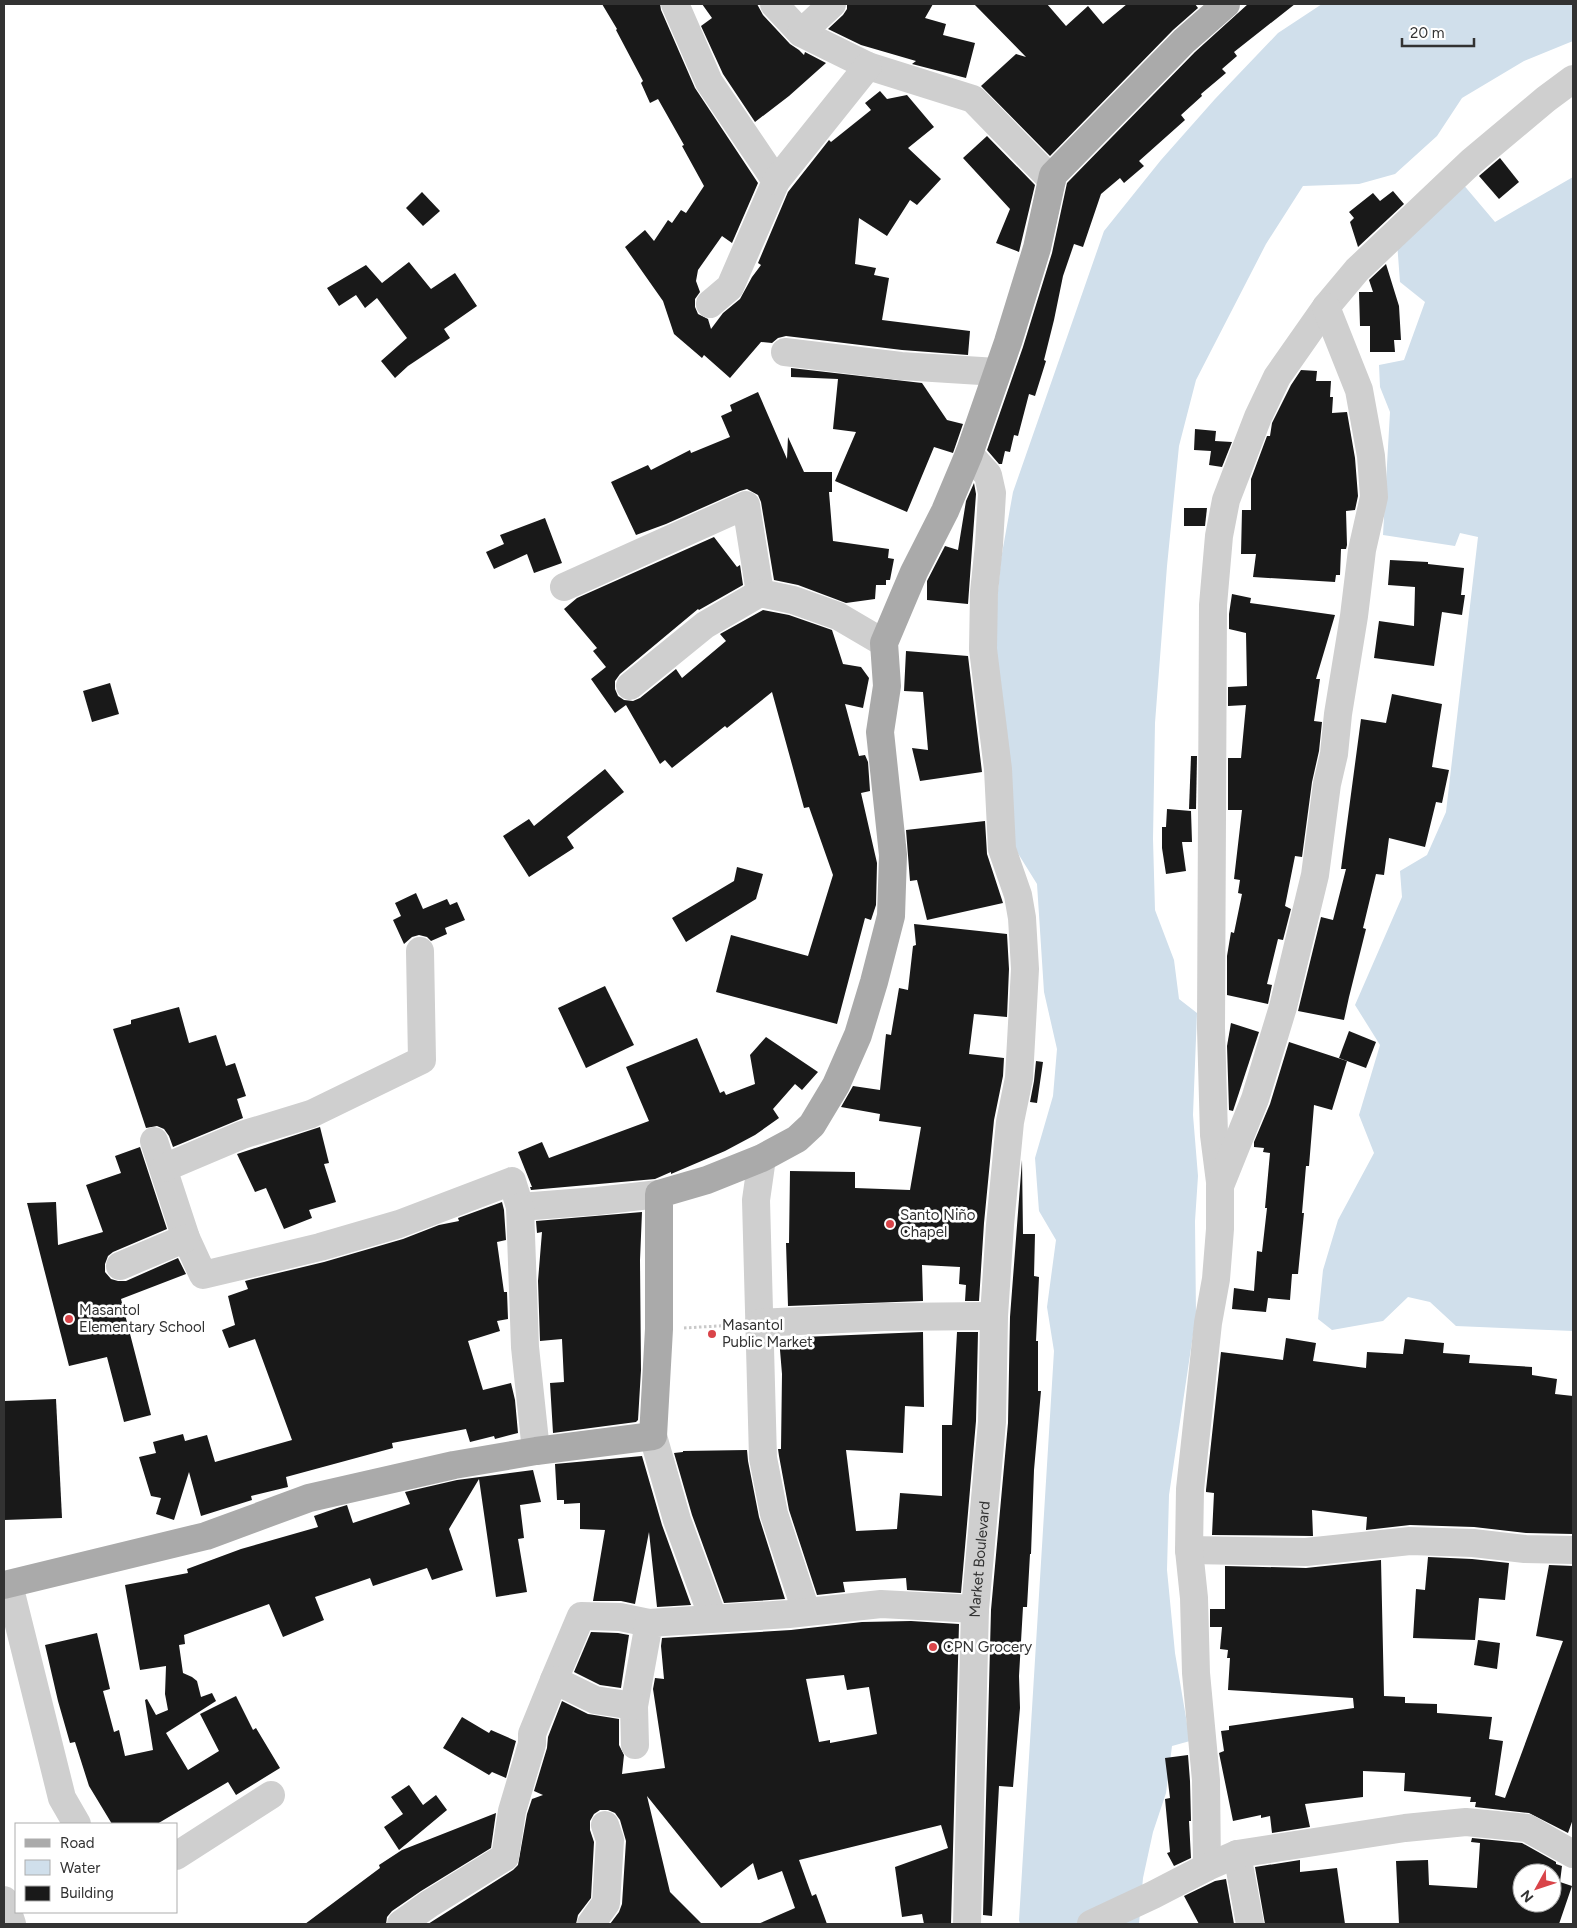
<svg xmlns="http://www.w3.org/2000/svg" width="1577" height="1928" font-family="Figtree,sans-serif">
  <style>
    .water { fill: #d0dfeb }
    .building { fill: #191919; fill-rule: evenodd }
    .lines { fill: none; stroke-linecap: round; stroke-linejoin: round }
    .path { stroke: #c9c9c9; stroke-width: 3; stroke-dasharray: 2.5 2.5; stroke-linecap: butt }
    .minor { stroke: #cfcfcf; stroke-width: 28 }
    .major { stroke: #aaa; stroke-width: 28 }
    .poi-dot { fill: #d94449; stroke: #fff; stroke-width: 2 }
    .labels { text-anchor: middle; stroke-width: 5; stroke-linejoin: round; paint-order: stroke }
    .poi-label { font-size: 15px; fill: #323232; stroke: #fff; text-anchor: start }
    .street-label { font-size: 15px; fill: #323232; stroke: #fff }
  </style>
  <rect width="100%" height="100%" fill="#fff"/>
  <!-- water -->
  <g class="water">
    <polygon points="1322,4 1573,4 1573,41 1524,61 1462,98 1437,136 1395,174 1359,184 1303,186 1266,244 1196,380 1179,446 1167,566 1155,723 1153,839 1155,910 1174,960 1179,999 1197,1013 1193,1115 1198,1176 1195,1221 1196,1315 1169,1495 1167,1570 1175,1653 1190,1741 1172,1746 1166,1793 1153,1832 1143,1878 1139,1924 1020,1924 1019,1920 1054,1351 1047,1307 1056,1240 1039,1211 1035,1158 1053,1096 1057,1049 1044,992 1037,884 1014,847 994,633 1001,559 1013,492 1104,231 1161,160 1215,99 1278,33"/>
    <polygon points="1573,177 1573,1331 1456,1326 1430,1302 1408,1297 1383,1321 1332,1330 1318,1319 1323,1270 1338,1220 1374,1153 1359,1115 1380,1045 1355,1005 1402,897 1400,871 1427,855 1446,812 1478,537 1460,533 1455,546 1383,535 1390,412 1380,387 1379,365 1404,360 1425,302 1400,282 1397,242 1462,183 1495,222"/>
  </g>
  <!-- building -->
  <g class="building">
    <polygon points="602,4 660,4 661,10 695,88 758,183 732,243 722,236 698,270 696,281 700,292 695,299 695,307 698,314 708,319 711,329 723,313 740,299 752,277 761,265 758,263 788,192 829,140 831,142 871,110 865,103 880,91 887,99 907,95 934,127 908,148 941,179 917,205 910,200 887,236 859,218 855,264 876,268 874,275 889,278 882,320 970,331 968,355 902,350 786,336 778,338 772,343 761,342 730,378 704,355 702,358 674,334 663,301 625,247 645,230 654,241 668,220 672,223 681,210 686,213 704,186 682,146 684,145 658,99 650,103 641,83 643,81 616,30 617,29"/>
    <polygon points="702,4 757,4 763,15 790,44 799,50 804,55 805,52 826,63 789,96 755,122 723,74 701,26 712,18"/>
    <polygon points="847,4 933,4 925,18 946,24 943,35 975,43 966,78 912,64 916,61 861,45 828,29 843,15 847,9"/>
    <polygon points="974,4 1047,4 1066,26 1088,6 1103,24 1127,4 1195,4 1198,8 1173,30 1050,156 981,86 1016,54 1026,57"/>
    <polygon points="1248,4 1295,4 1234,52 1237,56 1222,69 1226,73 1201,94 1202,96 1181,115 1185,120 1139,161 1144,166 1124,183 1120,178 1101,194 1083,247 1074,244 1063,276 1054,320 1044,360 1046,361 1035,396 1029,394 1018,436 1014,435 1010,452 1005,451 1002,464 999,464 987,450 1023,347 1052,253 1067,183 1195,52"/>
    <polygon points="987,136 1035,185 1019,252 996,243 1010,209 963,158"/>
    <polygon points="1500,158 1519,182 1499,199 1479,176"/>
    <polygon points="1393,191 1404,204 1358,247 1350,222 1354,218 1349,212 1373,193 1380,201"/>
    <polygon points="422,192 440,211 423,226 406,208"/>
    <polygon points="409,262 431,289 455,273 477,306 444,329 450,338 408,366 395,378 381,361 407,338 377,298 365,308 356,295 339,306 327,288 366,265 382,283"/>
    <polygon points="1386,264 1399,306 1401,340 1394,340 1395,352 1370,352 1370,326 1360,326 1359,292 1373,292 1369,280"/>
    <polygon points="791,368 922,383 947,420 963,424 953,453 934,447 907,512 835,481 856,432 833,429 838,379 791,377"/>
    <polygon points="1301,370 1317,371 1316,381 1331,381 1330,397 1333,397 1332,413 1347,412 1355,458 1358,496 1355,510 1346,511 1347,545 1346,549 1341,549 1340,575 1336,575 1335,582 1253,577 1256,554 1241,554 1242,510 1251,510 1251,479 1267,436 1270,436 1272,423 1291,385"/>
    <polygon points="758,392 787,459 788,437 804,472 832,472 832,492 829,492 833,541 889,549 888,558 894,559 890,580 886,580 886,585 876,585 875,599 846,603 798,585 774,580 761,502 758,495 747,489 740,491 666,524 636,535 611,482 648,465 651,470 690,450 691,453 730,437 721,416 732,411 730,405"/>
    <polygon points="1195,429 1216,431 1215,441 1232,442 1222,467 1209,465 1211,451 1194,450"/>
    <polygon points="974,483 976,494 968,604 927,600 927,581 945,546 958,550 966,501"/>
    <polygon points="1184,508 1207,508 1205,526 1184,526"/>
    <polygon points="545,518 562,563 534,573 527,554 494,569 486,552 504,544 500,535"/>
    <polygon points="714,537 737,567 740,565 743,585 699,610 698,609 620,674 615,681 615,689 618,696 624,700 633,701 640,698 676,669 682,678 726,641 720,634 763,610 789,615 832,630 843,664 861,667 869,678 863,708 845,704 859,756 865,755 868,762 870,791 861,793 877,863 876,905 871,920 865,918 837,1024 716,992 731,935 808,956 833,875 809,807 804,808 772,692 727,728 725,726 672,768 665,760 660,764 626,705 615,713 591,679 606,667 593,651 597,648 564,609 577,598"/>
    <polygon points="1390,560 1428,562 1428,564 1464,568 1461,595 1465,595 1462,615 1442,612 1434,666 1374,658 1379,621 1414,626 1415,587 1388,585"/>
    <polygon points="1232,594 1251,598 1250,603 1335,615 1316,679 1320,679 1314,721 1322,722 1319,751 1312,782 1302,857 1295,856 1285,906 1291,909 1283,940 1278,939 1267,984 1272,985 1268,1004 1227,995 1227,956 1231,932 1234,933 1242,894 1238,893 1240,880 1234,879 1242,810 1228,810 1228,758 1241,758 1246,705 1228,706 1228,687 1247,686 1246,633 1229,629 1229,614"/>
    <polygon points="906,651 968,656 982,772 920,781 912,748 928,750 923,692 904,691"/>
    <polygon points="110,683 119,714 92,722 83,691"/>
    <polygon points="1392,694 1442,704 1432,767 1449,770 1442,803 1436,802 1425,847 1389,838 1384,875 1376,874 1363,928 1366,929 1349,997 1344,1020 1298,1011 1321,917 1333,920 1346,869 1341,869 1361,719 1386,723"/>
    <polygon points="1191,756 1197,756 1196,809 1189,809"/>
    <polygon points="605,769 624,792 567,837 574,848 529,877 503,836 529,819 534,826"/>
    <polygon points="1167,809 1191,811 1192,842 1182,842 1186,871 1166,874 1162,848 1162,827 1166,827"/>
    <polygon points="985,821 987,854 1003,903 927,920 917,880 910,881 906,830"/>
    <polygon points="737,867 763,874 756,899 686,942 672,918 734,881"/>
    <polygon points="416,893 423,909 447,899 450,905 457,902 465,920 445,928 447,934 431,941 427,937 419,935 412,937 404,944 393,920 401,916 395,903"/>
    <polygon points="914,924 1007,934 1009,969 1007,1017 974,1014 969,1054 1004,1058 1003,1076 994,1120 984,1223 979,1301 965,1301 966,1285 959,1284 960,1267 922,1265 923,1301 788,1306 786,1243 789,1243 790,1171 855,1172 855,1188 910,1190 921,1127 879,1121 880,1114 841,1107 853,1086 880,1090 886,1034 891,1035 899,988 908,990 913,946 916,945"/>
    <polygon points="605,986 634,1045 586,1068 558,1008"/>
    <polygon points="179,1007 189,1043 216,1035 226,1066 235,1063 246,1096 237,1099 243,1118 173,1147 169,1136 164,1129 157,1126 146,1128 113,1029 131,1024 131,1020"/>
    <polygon points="1231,1023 1259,1032 1233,1111 1229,1110 1227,1046"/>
    <polygon points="1349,1031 1376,1042 1366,1068 1339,1058"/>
    <polygon points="766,1037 818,1072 802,1090 795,1084 773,1109 779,1118 755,1135 725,1151 671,1174 671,1172 655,1179 531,1190 530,1187 532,1187 518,1152 542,1142 549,1158 649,1121 626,1067 697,1038 720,1093 724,1091 726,1095 755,1084 750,1055"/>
    <polygon points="1289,1042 1347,1061 1332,1110 1314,1105 1309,1166 1306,1166 1302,1213 1304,1213 1298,1274 1292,1274 1290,1300 1268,1298 1266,1312 1232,1309 1234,1288 1254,1291 1257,1251 1262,1252 1267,1208 1265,1208 1270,1153 1263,1152 1264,1148 1254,1147 1254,1142 1270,1104"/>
    <polygon points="1036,1061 1043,1062 1037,1103 1030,1102 1034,1081"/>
    <polygon points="320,1127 329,1163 324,1164 336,1202 309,1210 312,1218 284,1229 266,1188 255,1192 237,1154"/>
    <polygon points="140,1147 167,1229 113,1252 108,1256 105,1264 105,1272 111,1279 118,1281 126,1281 178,1258 186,1274 121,1299 151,1415 124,1422 107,1357 69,1366 27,1203 56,1202 58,1245 103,1232 86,1185 121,1173 115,1156"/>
    <polygon points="1022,1160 1023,1234 1035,1234 1034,1276 1039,1277 1036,1341 1038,1341 1038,1391 1041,1391 1034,1470 1031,1554 1030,1554 1027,1607 1023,1607 1019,1676 1020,1708 1013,1787 999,1786 992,1916 983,1915 991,1610 1008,1423 1010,1317"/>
    <polygon points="502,1202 504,1210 506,1240 497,1242 504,1292 507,1292 508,1319 497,1321 500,1331 468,1341 483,1390 511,1383 515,1400 518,1433 495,1439 494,1436 470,1442 466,1429 392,1443 393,1448 286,1477 288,1487 251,1496 252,1500 201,1516 189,1472 174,1520 156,1514 161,1498 151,1496 139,1457 156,1453 153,1442 183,1434 185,1441 207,1435 215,1462 292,1440 255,1339 229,1348 222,1330 235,1325 228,1296 248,1289 245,1281 324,1262 403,1239 439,1225 459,1221 458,1218"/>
    <polygon points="642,1212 640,1260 641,1370 638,1420 636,1422 553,1433 550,1383 564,1382 562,1339 540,1341 538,1281 542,1232 537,1233 536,1221"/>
    <polygon points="923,1332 924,1407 905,1406 903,1453 846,1450 856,1531 897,1529 900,1493 942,1496 942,1425 952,1425 957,1332 978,1332 976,1421 961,1593 907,1590 906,1578 843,1582 845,1592 817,1595 789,1510 779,1456 778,1449 781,1449 782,1374 779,1338"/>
    <polygon points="1286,1338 1316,1343 1313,1361 1366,1368 1367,1352 1403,1354 1405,1339 1444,1343 1443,1353 1470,1355 1469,1363 1532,1367 1532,1375 1557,1379 1555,1394 1573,1396 1573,1534 1526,1533 1474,1527 1410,1525 1366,1530 1367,1517 1312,1510 1313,1536 1212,1535 1214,1493 1206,1492 1206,1490 1221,1352 1283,1360"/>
    <polygon points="56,1399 62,1518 4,1520 4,1401"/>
    <polygon points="747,1450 748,1461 759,1517 785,1599 724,1603 692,1515 674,1453 683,1452 683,1451"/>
    <polygon points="642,1456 662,1525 691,1605 657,1607 649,1532 635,1604 621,1601 593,1601 605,1530 580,1529 580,1503 564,1504 564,1500 557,1500 555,1464"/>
    <polygon points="533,1470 541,1502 520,1505 524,1538 518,1539 527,1592 496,1597 479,1479 449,1529 463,1570 432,1580 427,1568 373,1586 370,1578 315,1597 324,1620 283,1637 269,1604 184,1635 185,1644 179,1645 183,1673 192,1677 197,1681 201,1697 212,1693 216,1701 166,1733 188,1770 219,1751 200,1714 236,1696 253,1730 256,1728 280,1768 236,1795 228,1782 157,1824 112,1824 89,1786 75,1742 70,1743 58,1701 45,1645 97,1633 110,1689 103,1691 114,1732 119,1730 125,1756 153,1750 145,1700 147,1699 156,1715 168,1710 165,1694 166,1666 140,1670 125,1585 188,1573 187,1569 241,1549 318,1527 314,1516 337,1508 347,1505 353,1523 410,1504 405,1492 457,1480"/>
    <polygon points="1428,1557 1472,1559 1509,1563 1505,1600 1479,1598 1475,1640 1413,1638 1416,1589 1425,1590"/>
    <polygon points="1381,1560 1384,1696 1405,1697 1405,1703 1437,1704 1437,1713 1492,1717 1489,1739 1503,1741 1495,1795 1505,1798 1563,1641 1536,1636 1549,1565 1573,1566 1573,1819 1568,1833 1529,1813 1475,1807 1476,1802 1470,1802 1471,1797 1404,1791 1405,1773 1363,1771 1363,1797 1305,1804 1310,1827 1272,1833 1270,1816 1261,1818 1261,1815 1233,1821 1219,1753 1224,1751 1221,1731 1229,1730 1229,1726 1354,1708 1353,1698 1228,1690 1230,1658 1227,1658 1228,1650 1220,1649 1222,1627 1210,1627 1210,1609 1225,1609 1225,1566 1306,1568"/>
    <path d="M911 1621 959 1624 951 1924H924L922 1914 902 1917 895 1867 948 1848 941 1825 799 1860 812 1896 816 1894 827 1924H758L795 1908 782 1871 758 1880 753 1863 721 1888 647 1796 670 1892 702 1924H610L619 1912 622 1904 626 1841 620 1820 615 1813 608 1810H600L594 1814 590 1821V1830L594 1842 591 1898 578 1915 576 1924H428L513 1870 518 1865 527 1814 532 1799 543 1795 534 1791 547 1748 548 1737 562 1701 588 1714 619 1719V1745L624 1755 622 1774 665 1768 653 1689 655 1678 664 1679 661 1646 662 1638 791 1630 862 1622ZM844 1675 847 1690 869 1687 877 1734 830 1743V1740L819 1742 806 1679Z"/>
    <polygon points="591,1632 618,1633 629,1635 621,1688 600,1685 574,1672"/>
    <polygon points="1478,1640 1500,1643 1497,1669 1474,1665"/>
    <polygon points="462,1717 489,1733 491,1730 516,1741 506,1778 492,1772 489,1775 443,1748"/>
    <polygon points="1188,1755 1190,1781 1191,1821 1189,1821 1191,1858 1174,1866 1167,1853 1170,1852 1165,1799 1170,1798 1165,1758"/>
    <polygon points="409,1785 423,1805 436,1795 447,1810 399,1850 384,1827 403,1814 391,1797"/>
    <polygon points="496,1813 491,1848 421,1891 392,1911 387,1917 386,1924 305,1924 380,1868 379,1865 402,1850"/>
    <path d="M1472 1838 1522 1843 1556 1862V1864L1562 1866 1560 1882 1572 1886 1559 1924H1399L1396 1861 1428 1860 1429 1885 1477 1888 1480 1843 1471 1842ZM1522 1873H1552V1903H1522Z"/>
    <polygon points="1300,1860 1300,1872 1337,1868 1345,1924 1265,1924 1255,1867"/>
    <polygon points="1226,1879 1234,1924 1199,1924 1184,1896 1215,1881"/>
  </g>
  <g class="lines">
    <!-- path -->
    <polyline class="path" points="684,1328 735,1325"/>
    <!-- minor -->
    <g class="minor">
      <polyline points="675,4 709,82 776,181 730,287 710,304"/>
      <polyline points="774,4 801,33 868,66 973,99 1052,180"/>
      <polyline points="801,33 832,4"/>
      <polyline points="776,181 868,66"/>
      <polyline points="785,352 901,366 997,372"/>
      <polyline points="564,587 746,505 760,593"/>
      <polyline points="630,686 705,625 760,593 793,600 838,616 884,643"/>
      <polyline points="154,1141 186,1238 203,1275 320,1247 399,1224 512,1181 520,1207 597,1201 659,1194"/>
      <polyline points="762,1158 756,1200 763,1458 774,1514 806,1611"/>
      <polyline points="164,1168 242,1135 311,1114 422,1060 420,951"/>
      <polyline points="1220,1182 1214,1135 1211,1028 1213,605 1219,536 1226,500 1258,417 1277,377 1326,307 1357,270 1472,161 1546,99 1573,79"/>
      <polyline points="520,1207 525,1347 536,1451"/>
      <polyline points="120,1266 186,1238"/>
      <polyline points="759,1323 884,1317 994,1316"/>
      <polyline points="653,1436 677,1520 713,1618"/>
      <polyline points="1189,1550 1306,1552 1410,1541 1473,1543 1525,1549 1573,1550"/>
      <polyline points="9,1585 62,1798 77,1824"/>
      <polyline points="554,1680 581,1616 620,1617 649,1623"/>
      <polyline points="635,1745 634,1706 649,1623 789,1614 881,1604 975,1609"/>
      <polyline points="1237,1854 1250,1924"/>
      <polyline points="176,1856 271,1795"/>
      <polyline points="1207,1867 1206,1780 1196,1673 1194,1598 1189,1550 1190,1489 1208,1323 1216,1279 1220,1229 1220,1186 1255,1099 1283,1007 1315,875 1327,784 1334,754 1338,714 1354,616 1362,550 1374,497 1371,456 1359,390 1326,307"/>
      <polyline points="4,1900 12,1924"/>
      <polyline points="401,1924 429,1904 505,1857 512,1811 532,1744 532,1734 554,1680 595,1700 634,1706"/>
      <polyline points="591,1924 606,1903 610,1840 605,1825"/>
      <path id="s1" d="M967 1924 975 1609 992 1422 994 1316 1000 1225 1010 1122 1019 1078 1025 969 1022 918 1018 895 1002 849 998 769 983 649 984 592 989 545 992 493 988 475 969 454"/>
      <polyline points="1091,1924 1153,1895 1207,1867 1237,1854 1405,1828 1466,1822 1527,1828 1573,1854"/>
    </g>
    <!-- major -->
    <polyline class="major" points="4,1585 206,1536 309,1498 454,1465 536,1451 653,1436 659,1329 659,1194 707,1180 762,1158 797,1139 812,1125 836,1085 858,1035 874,982 891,916 893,855 880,732 887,686 884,643 914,572 945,511 969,454 1008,342 1037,248 1053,175 1184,41 1226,4"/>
  </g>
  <!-- markers -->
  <g class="poi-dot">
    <circle cx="890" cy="1224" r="5"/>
    <circle cx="69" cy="1319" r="5"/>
    <circle cx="712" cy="1334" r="5"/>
    <circle cx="933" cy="1647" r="5"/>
  </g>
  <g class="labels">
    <!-- poi labels -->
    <g class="poi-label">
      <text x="900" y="1220">Santo Niño<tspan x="900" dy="17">Chapel</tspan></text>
      <text x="79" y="1315">Masantol<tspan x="79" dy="17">Elementary School</tspan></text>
      <text x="722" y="1330">Masantol<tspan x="722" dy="17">Public Market</tspan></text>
      <text x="943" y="1652">CPN Grocery</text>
    </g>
    <!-- street labels -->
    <g class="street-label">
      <text dy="5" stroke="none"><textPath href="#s1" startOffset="365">Market Boulevard</textPath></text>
    </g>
  </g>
  <!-- border -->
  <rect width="1577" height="1928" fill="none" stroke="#323232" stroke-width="10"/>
  <!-- legend -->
  <rect x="15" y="1823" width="162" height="90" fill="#ffffff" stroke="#adadad"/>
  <rect x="25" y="1839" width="25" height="8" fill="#aaaaaa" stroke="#adadad"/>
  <text x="60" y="1848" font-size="15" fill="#323232">Road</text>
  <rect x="25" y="1860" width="25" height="15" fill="#d0dfeb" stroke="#adadad"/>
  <text x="60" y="1873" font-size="15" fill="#323232">Water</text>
  <rect x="25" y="1886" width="25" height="15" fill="#191919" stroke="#adadad"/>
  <text x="60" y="1898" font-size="15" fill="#323232">Building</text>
  <!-- north arrow -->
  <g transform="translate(1537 1888) rotate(230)"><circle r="24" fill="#ffffff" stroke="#adadad"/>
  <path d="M0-4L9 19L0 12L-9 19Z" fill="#d94449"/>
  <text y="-8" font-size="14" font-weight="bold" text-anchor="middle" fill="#323232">N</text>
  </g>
  <!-- scale -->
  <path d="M1402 38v8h72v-8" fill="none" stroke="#323232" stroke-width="2.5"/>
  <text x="1410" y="38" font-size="15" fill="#323232" stroke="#ffffff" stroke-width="4" paint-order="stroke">20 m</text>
</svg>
